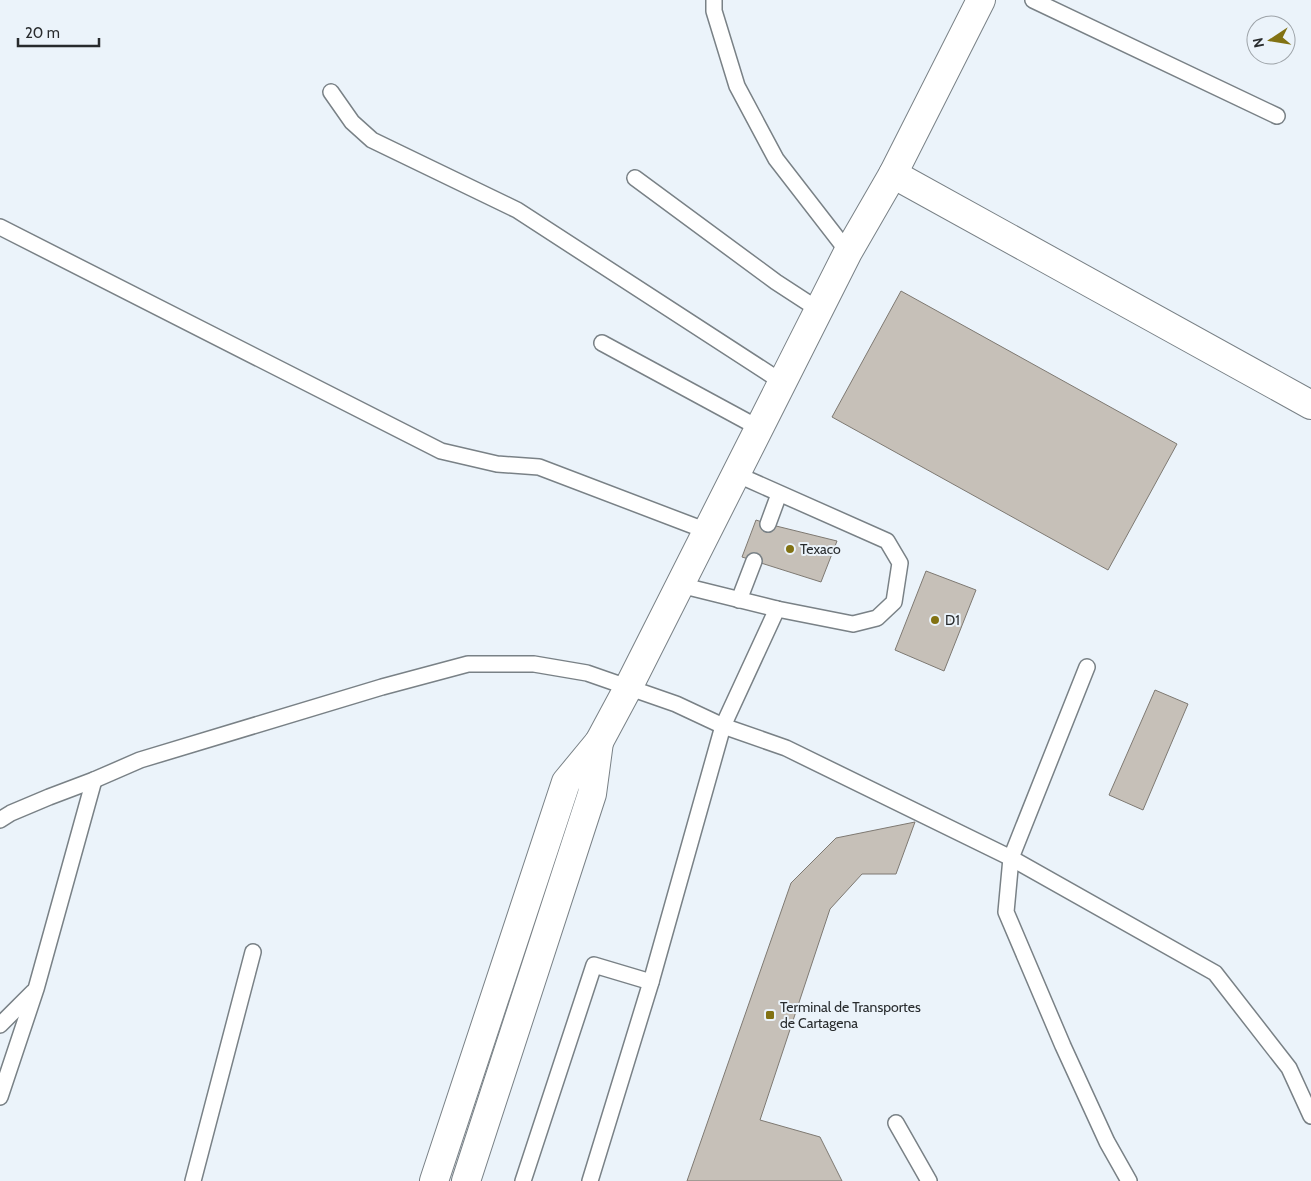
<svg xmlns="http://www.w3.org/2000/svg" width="1311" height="1181" font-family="Cabin,sans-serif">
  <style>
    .building { fill: #c6c0b8; stroke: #7e7972 }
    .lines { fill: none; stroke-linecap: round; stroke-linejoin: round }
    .service-casing { stroke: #798186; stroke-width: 18 }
    .minor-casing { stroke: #798186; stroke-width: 30 }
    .tertiary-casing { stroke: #798186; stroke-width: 30 }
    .service { stroke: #fff; stroke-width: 15 }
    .minor { stroke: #fff; stroke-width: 28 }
    .tertiary { stroke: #fff; stroke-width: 28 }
    .poi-dot { fill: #827213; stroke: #ebf3fa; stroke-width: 2 }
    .labels { text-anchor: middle; stroke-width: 4; stroke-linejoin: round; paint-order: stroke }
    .poi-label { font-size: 14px; fill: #282b2d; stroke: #ebf3fa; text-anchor: start }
  </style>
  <rect width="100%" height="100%" fill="#ebf3fa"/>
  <!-- building -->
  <g class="building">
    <polygon points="901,291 1177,444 1108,570 832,417"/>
    <polygon points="756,520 768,524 837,541 821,582 742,557"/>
    <polygon points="926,571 976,590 944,671 895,650"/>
    <polygon points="1155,690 1188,704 1143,810 1109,795"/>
    <polygon points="915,822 896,874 862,874 830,909 760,1120 820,1137 842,1181 687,1181 791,883 836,838"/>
  </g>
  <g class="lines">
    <!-- service casing -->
    <g class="service-casing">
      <g id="service">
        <polyline points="714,0 714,11 737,86 776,159 848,252"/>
        <polyline points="1033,0 1277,116"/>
        <polyline points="331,92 352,122 372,140 517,210 782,382"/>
        <polyline points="635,178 776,282 819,310"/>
        <polyline points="0,227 441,451 497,464 539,467 707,531"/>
        <polyline points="602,343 759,428"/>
        <polyline points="768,524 779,494"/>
        <polyline points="680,585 777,609 853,624 877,618 894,602 900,563 887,541 736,474"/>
        <polyline points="739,600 754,561"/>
        <polyline points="1087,667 1011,858 1006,912 1063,1046 1107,1142 1129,1181"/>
        <polyline points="0,820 11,813 49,797 94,780 140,760 382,687 468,664 534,664 587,673 676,704 723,726 786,748 1011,858 1215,973 1289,1068 1311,1116"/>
        <polyline points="0,1025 33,992"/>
        <polyline points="0,1097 36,989 94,780"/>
        <polyline points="896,1123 929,1181"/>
        <polyline points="193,1181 253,952"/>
        <polyline points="523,1181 594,965 651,982"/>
        <polyline points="590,1181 651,982 723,726 777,609"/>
      </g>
    </g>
    <!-- minor casing -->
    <g class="minor-casing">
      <polyline id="minor" points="893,174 1311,405"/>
    </g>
    <!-- tertiary casing -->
    <g class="tertiary-casing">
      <g id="tertiary">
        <polyline points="434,1181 566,782 599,742 628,688 848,252 893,174 981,0"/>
        <polyline points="466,1181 592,794 599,742"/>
      </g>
    </g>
    <!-- service -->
    <use href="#service" class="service"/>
    <!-- minor -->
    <use href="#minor" class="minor"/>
    <!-- tertiary -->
    <use href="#tertiary" class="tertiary"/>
  </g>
  <!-- markers -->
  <g class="poi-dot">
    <circle cx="790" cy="549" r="5"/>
    <circle cx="935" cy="620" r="5"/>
    <rect x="765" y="1010" width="10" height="10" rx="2.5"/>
  </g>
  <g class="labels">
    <!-- poi labels -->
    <g class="poi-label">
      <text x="800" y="554">Texaco</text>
      <text x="945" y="625">D1</text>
      <text x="780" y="1012">Terminal de Transportes<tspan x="780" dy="16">de Cartagena</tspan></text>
    </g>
  </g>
  <!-- north arrow -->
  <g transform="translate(1271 40) rotate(258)"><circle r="24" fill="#ebf3fa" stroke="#9da3a8"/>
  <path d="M0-4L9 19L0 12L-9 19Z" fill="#827213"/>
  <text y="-8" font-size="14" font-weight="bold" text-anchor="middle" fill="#282b2d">N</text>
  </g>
  <!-- scale -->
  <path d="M18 38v8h81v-8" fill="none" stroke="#282b2d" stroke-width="2.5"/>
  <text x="25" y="38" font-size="15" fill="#282b2d" stroke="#ebf3fa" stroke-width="4" paint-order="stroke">20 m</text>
</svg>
